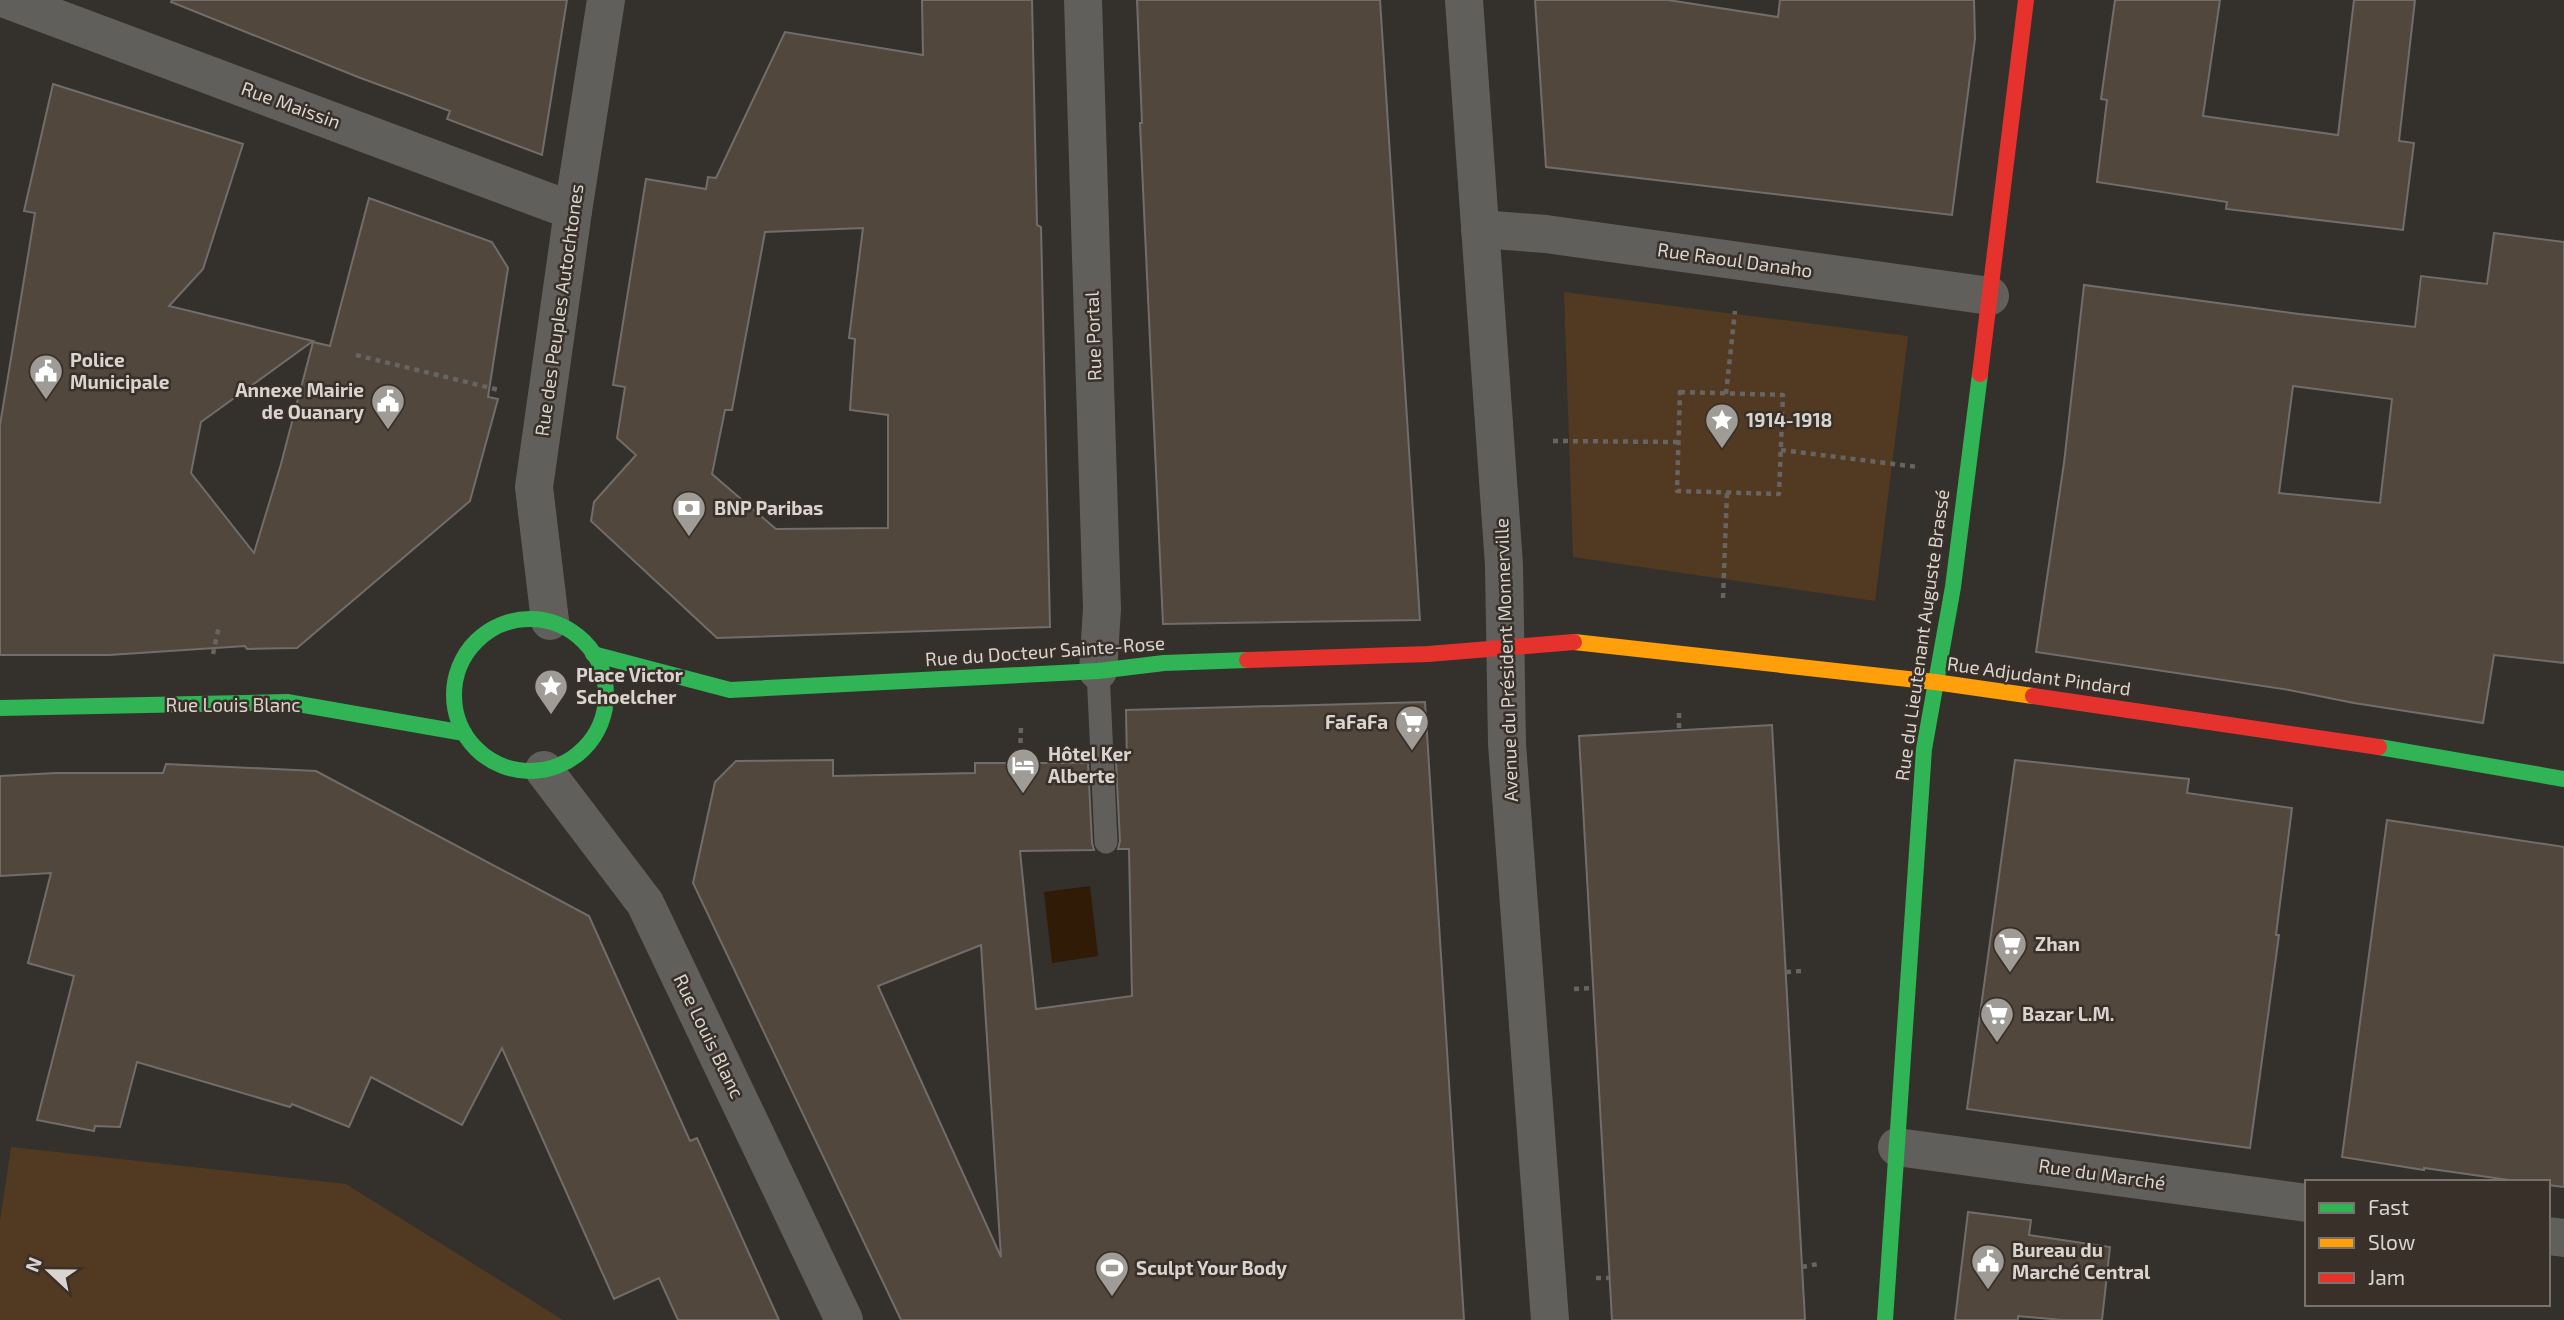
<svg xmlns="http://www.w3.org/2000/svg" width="2564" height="1320" font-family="'Exo 2',sans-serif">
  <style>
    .green { fill: #523a22 }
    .water { fill: #2f1b06 }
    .building { fill: #51473d; stroke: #716d6a; stroke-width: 2; fill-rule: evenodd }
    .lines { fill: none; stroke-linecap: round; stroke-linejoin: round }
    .path { stroke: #676461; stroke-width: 4.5; stroke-dasharray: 5 5; stroke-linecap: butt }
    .lane { stroke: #615f5c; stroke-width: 23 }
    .street { stroke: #615f5c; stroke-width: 38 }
    .fast { stroke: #30b455; stroke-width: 16 }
    .slow { stroke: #ff9f0a; stroke-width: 16 }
    .jam { stroke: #e5322d; stroke-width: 16 }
    .labels { text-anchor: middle; stroke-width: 5; stroke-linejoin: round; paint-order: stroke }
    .street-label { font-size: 19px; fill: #d9d4cf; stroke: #383029 }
    .poi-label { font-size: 19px; font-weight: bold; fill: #d9d4cf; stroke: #383029; text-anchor: start }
  </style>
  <rect width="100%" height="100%" fill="#34302c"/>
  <!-- green -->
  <g class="green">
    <polygon points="1564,292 1908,336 1875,601 1573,557"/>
    <polygon points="11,1147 346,1184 563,1320 0,1320 0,1221"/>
  </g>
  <!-- water -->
  <polygon class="water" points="1090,886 1098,956 1052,963 1044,892"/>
  <!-- building -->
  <g class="building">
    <polygon points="172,0 567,0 542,155 447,119 450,111 358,77 171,2"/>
    <path d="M922 0H1032L1037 225 1041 227 1050 627 717 638 591 521 594 502 636 455 617 438 625 387 613 385 646 179 706 189 708 177 716 178 785 32 923 55ZM863 228 849 338 855 339 850 410 888 415V528L776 529 712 474 725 410H732L765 232Z"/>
    <polygon points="1137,0 1380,0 1420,620 1163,624 1140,123 1142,123"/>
    <polygon points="1535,0 1668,0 1778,17 1780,0 1974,0 1975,39 1952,215 1546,167"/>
    <polygon points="2115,0 2220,0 2203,116 2338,135 2354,0 2415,0 2399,141 2414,143 2403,230 2226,209 2227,202 2097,182 2107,100 2101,99"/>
    <polygon points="53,84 243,144 203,269 169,306 313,341 201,422 191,473 254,553 281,464 313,342 330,346 369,198 492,242 508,268 488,397 498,399 470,501 297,648 247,649 245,646 109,655 0,655 0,425 35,213 24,211"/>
    <path d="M2494 233 2564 242V663L2494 655 2483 723 2354 703 2289 690 2036 652 2064 463 2084 285 2299 314 2415 327 2421 276 2487 284ZM2293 386 2392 399 2380 503 2279 493Z"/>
    <path d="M1425 702 1464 1320H901L693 883 715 782 736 761 833 760V776L975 773V763H1088L1092 843 1094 850 1020 851 1036 1009 1132 996 1129 849H1118L1120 841 1116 762H1127L1126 710ZM981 945 1001 1257 878 986Z"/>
    <polygon points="1772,725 1805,1320 1612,1320 1579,736"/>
    <polygon points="2015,760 2189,779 2187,793 2292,808 2276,935 2279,935 2250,1148 1967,1109"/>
    <polygon points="166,764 316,771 589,916 690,1141 697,1138 779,1320 678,1320 659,1278 614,1299 502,1048 462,1125 371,1077 349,1127 292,1104 290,1107 137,1062 120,1127 95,1126 94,1131 37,1120 74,976 28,963 51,873 0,876 0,776 56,773 163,773"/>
    <polygon points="2387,820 2564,847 2564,1187 2548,1185 2548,1182 2523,1182 2424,1168 2424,1170 2342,1157"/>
    <polygon points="1968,1212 2031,1220 2029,1235 2110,1247 2102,1320 2062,1320 2018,1316 2018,1320 1955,1320"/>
  </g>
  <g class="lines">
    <!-- path -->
    <g class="path">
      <polyline points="356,355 499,390"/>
      <polygon points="1680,392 1783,395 1779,494 1677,491"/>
      <polyline points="1726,394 1735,311"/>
      <polyline points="1553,441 1678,442"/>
      <polyline points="1781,450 1918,467"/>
      <polyline points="1723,598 1727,492"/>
      <polyline points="213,654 219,626"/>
      <polyline points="1679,713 1679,730"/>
      <polyline points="1020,763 1021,725"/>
      <polyline points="1786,972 1802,971"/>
      <polyline points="1574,989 1593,988"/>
      <polyline points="1802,1267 1818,1264"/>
      <polyline points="1596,1278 1609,1278"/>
    </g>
    <!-- lane -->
    <polyline class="lane" points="1098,671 1106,842"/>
    <!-- street -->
    <g class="street">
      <polyline points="8,0 573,211"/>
      <polyline points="1083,0 1102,609 1098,671"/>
      <polyline points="1464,0 1504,565 1507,744 1550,1320"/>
      <polyline points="1480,229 1546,234 1990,296"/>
      <polyline points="550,621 534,487 573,211 606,0"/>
      <polyline points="544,770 645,903 844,1320"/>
      <polyline points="1897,1147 2307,1203"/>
      <polyline points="2548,1236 2564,1238"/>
    </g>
    <!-- fast -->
    <g class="fast">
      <circle cx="530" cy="695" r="76"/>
      <polyline points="593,654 730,690 1098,671 1164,663 1247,660"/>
      <polyline points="0,708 287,702 464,733"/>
      <polyline points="2379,747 2564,779"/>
      <polyline points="1885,1320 1924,749 1953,587 1980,374"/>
    </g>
    <!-- slow -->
    <polyline class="slow" points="1574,642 1935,682 2033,696"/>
    <!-- jam -->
    <g class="jam">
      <polyline points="1980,374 2026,0"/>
      <polyline points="1247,660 1428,654 1574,642"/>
      <polyline points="2033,696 2379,747"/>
    </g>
  </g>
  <!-- icons -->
  <defs>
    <g id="civic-pin" transform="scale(1.75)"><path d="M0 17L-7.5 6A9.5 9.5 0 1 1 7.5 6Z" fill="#9f9b96" stroke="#383029"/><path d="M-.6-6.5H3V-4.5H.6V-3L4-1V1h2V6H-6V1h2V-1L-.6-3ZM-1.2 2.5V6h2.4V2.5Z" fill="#fff"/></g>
    <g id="sight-pin" transform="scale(1.75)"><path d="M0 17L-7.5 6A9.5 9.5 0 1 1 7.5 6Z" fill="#9f9b96" stroke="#383029"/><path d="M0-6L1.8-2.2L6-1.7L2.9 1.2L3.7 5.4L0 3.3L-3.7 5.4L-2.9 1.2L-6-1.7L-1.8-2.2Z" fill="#fff"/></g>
    <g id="bank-pin" transform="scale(1.75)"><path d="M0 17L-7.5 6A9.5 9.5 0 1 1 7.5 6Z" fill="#9f9b96" stroke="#383029"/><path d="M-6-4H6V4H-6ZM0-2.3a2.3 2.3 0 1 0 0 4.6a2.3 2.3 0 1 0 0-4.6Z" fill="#fff"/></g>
    <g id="supermarket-pin" transform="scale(1.75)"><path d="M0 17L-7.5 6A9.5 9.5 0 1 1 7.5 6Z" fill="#9f9b96" stroke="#383029"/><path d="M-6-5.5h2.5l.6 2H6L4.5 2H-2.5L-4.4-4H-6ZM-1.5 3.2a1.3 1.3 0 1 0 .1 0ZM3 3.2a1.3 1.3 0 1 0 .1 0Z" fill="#fff"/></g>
    <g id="hotel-pin" transform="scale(1.75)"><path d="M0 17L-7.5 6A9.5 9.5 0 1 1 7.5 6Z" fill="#9f9b96" stroke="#383029"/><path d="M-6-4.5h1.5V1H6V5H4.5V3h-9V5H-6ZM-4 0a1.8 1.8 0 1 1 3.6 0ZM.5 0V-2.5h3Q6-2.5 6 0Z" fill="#fff"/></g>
    <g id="stadium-pin" transform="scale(1.75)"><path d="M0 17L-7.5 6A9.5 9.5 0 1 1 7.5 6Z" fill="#9f9b96" stroke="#383029"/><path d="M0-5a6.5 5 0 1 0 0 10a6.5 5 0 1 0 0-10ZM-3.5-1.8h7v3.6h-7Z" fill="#fff"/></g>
  </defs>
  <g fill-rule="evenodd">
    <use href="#civic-pin" x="46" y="371"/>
    <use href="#civic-pin" x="388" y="401"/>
    <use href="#sight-pin" x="1722" y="420"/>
    <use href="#bank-pin" x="689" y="508"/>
    <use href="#sight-pin" x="551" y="686"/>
    <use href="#supermarket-pin" x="1412" y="722"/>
    <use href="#hotel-pin" x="1023" y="765"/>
    <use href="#supermarket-pin" x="2010" y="944"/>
    <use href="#supermarket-pin" x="1997" y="1014"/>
    <use href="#civic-pin" x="1988" y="1261"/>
    <use href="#stadium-pin" x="1112" y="1268"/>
  </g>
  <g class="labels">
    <!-- street labels -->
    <g class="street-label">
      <text transform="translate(291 105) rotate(20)" y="7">Rue Maissin</text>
      <text transform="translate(1735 260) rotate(8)" y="7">Rue Raoul Danaho</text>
      <text transform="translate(559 310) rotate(-82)" y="7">Rue des Peuples Autochtones</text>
      <text transform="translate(1093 336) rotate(-92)" y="7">Rue Portal</text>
      <text transform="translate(1922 635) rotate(-82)" y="7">Rue du Lieutenant Auguste Brassé</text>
      <text transform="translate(1045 651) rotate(-4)" y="7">Rue du Docteur Sainte-Rose</text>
      <text transform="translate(1506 660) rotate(-92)" y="7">Avenue du Président Monnerville</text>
      <text transform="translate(2039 676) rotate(8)" y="7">Rue Adjudant Pindard</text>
      <text x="233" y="712">Rue Louis Blanc</text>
      <text transform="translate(709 1036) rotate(64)" y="7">Rue Louis Blanc</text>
      <text transform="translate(2102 1174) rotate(8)" y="7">Rue du Marché</text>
    </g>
    <!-- poi labels -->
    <g class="poi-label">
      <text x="70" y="367">Police<tspan x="70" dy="22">Municipale</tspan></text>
      <text x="364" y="397" text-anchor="end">Annexe Mairie<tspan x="364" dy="22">de Ouanary</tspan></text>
      <text x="1746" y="427">1914-1918</text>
      <text x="714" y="515">BNP Paribas</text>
      <text x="576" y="682">Place Victor<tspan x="576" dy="22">Schoelcher</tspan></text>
      <text x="1388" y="729" text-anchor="end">FaFaFa</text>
      <text x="1048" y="761">Hôtel Ker<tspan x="1048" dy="22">Alberte</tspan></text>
      <text x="2035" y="951">Zhan</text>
      <text x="2022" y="1021">Bazar L.M.</text>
      <text x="2012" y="1257">Bureau du<tspan x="2012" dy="22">Marché Central</tspan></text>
      <text x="1136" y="1275">Sculpt Your Body</text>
    </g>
  </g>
  <!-- legend -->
  <rect x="2305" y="1180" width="245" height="126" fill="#383029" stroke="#78726b" stroke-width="2"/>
  <rect x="2319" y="1203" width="35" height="10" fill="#30b455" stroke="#78726b" stroke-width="2"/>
  <text x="2368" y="1215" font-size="21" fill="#d9d4cf">Fast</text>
  <rect x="2319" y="1238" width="35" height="10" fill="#ff9f0a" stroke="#78726b" stroke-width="2"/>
  <text x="2368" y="1250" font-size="21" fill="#d9d4cf">Slow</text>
  <rect x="2319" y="1273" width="35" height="10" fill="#e5322d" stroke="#78726b" stroke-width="2"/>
  <text x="2368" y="1285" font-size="21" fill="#d9d4cf">Jam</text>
  <!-- north arrow -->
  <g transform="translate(49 1271) rotate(292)" stroke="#383029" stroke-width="5" paint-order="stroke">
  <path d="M0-5L12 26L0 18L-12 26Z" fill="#d9d4cf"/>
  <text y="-10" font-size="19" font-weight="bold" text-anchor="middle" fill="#d9d4cf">N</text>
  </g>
</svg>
